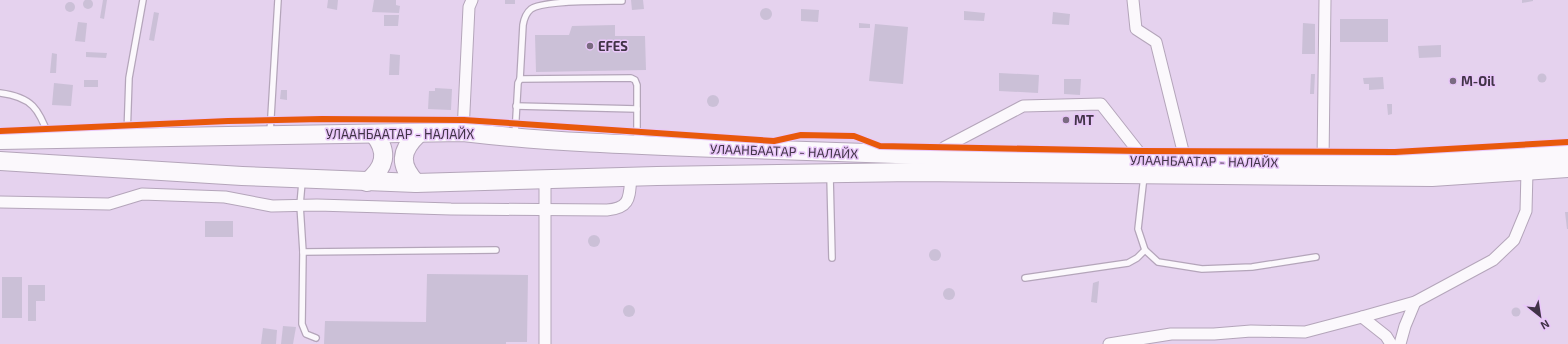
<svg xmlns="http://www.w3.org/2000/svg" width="1568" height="344" font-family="'Exo 2',sans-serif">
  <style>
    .building { fill: #cbc0d7 }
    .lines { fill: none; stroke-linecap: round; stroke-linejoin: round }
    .service-casing { stroke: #b4a5ba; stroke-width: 8 }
    .minor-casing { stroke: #b4a5ba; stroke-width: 13 }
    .trunk-casing { stroke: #b4a5ba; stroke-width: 20 }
    .service { stroke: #fbf8fc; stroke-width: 5.5 }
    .minor { stroke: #fbf8fc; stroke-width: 11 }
    .trunk { stroke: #fbf8fc; stroke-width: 18 }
    .cycleway-casing { stroke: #e9c7f9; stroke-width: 8 }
    .cycleway { stroke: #e8590c; stroke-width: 6 }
    .poi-dot { fill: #7a6b81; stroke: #e9c7f9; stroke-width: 1.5 }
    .labels { text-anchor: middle; stroke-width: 3; stroke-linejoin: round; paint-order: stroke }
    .poi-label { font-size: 13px; font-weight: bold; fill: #413347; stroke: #e9c7f9; text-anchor: start }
    .street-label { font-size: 13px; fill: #413347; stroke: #e9c7f9 }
  </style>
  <rect width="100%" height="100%" fill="#e5d2ee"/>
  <!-- building -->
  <g class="building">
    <circle cx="88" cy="4" r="5"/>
    <polygon points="103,0 107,0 104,19 100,18"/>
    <polygon points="328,0 338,0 337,10 327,8"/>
    <polygon points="374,0 396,0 396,5 400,6 399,13 372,12"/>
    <rect x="505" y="0" width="10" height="4"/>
    <polygon points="631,0 643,0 644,9 632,10"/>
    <polygon points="1522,0 1533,0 1533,1 1522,3"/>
    <circle cx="70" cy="7" r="5"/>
    <circle cx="766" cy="14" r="6"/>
    <polygon points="801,9 819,10 818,22 801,21"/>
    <polygon points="964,11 985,13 984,21 964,20"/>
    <polygon points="154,12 159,13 154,41 149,40"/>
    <polygon points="1053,12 1070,14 1069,25 1052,24"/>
    <polygon points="384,15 399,15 398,26 384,26"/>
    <rect x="1340" y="19" width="48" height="23"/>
    <polygon points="78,22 87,23 85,42 75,41"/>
    <polygon points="859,23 870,24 870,28 859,28"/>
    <polygon points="1303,23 1315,24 1315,54 1302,54"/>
    <polygon points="875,24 908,27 903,84 869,81"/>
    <polygon points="615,25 615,36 645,36 646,70 536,72 535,35 569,35 572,26"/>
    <polygon points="1441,45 1441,57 1419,58 1418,46"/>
    <polygon points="86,52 107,53 106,58 86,57"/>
    <polygon points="52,53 57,54 56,73 50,73"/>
    <polygon points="390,54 400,55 399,75 389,75"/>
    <polygon points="999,73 1039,75 1038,93 999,91"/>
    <circle cx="1542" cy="78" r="4.5"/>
    <polygon points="1311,74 1315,74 1314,94 1310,94"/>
    <polygon points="1383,77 1384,89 1369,90 1369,84 1364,84 1363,78"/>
    <polygon points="1064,79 1081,79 1080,95 1064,94"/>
    <rect x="84" y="80" width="14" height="7"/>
    <polygon points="54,83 73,85 71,106 52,105"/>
    <polygon points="435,88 452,89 451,110 428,109 429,91 435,91"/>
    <polygon points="281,90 287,90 287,100 280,99"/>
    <circle cx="713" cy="101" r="6"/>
    <polygon points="1387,104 1392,104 1392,114 1388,115"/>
    <polygon points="1565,212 1568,212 1568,229 1567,229"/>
    <rect x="205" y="221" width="28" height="16"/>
    <circle cx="594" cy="241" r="6"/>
    <circle cx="935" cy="255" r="6"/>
    <polygon points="427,274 528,275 527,342 506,342 506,344 324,344 325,321 426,322"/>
    <rect x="2" y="277" width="20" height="41"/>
    <polygon points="1099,281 1097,303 1091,302 1093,283"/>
    <polygon points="28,285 45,285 45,301 36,301 36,321 28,321"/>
    <circle cx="949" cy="294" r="6"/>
    <circle cx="629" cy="311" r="6"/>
    <circle cx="1516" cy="312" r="4.5"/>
    <polygon points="283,326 296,327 293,344 281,344"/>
    <polygon points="263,328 277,330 276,344 261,344"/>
  </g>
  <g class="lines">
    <!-- service casing -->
    <g class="service-casing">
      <g id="service">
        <path d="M520 79 523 25C524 19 526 13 531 9 544 0 603 1 622 1"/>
        <path d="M0 93C32 97 39 109 49 137"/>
        <polyline points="516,106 637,109"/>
        <polyline points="270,133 278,0"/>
        <polyline points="515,135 518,83 520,79 631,78 635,80 637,85 637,143"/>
        <polyline points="127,136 129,78 143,0"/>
        <polyline points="830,176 832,258"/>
        <polyline points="1144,176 1138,229 1145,250 1158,262 1202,269 1252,267 1316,257"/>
        <polyline points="302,182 300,205 303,252 302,324 306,334 316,338"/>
        <polyline points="303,252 496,250"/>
        <polyline points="1025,278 1128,263 1137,258 1145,250"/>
      </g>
    </g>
    <!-- minor casing -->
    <g class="minor-casing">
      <g id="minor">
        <polyline points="1133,0 1136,29 1156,42 1183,151 1183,161"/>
        <polyline points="463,132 469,7 472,0"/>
        <polyline points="935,155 945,147 1023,106 1101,104 1145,160"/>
        <polyline points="1323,162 1325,0"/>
        <path d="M0 202 109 204 142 194 225 197 272 206 317 205 451 209 607 210C631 208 629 197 631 177"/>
        <polyline points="1362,317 1415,302 1493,260 1514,240 1526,211 1527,171"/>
        <polyline points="545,344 545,180"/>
        <polyline points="1109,344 1171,334 1214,334 1251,331 1305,332 1362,317 1386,336 1391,344"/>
        <polyline points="1400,344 1405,326 1415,302"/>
      </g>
    </g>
    <!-- trunk casing -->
    <g class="trunk-casing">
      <g id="trunk">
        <path d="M0 140 463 132C547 142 633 145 718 148 807 151 896 154 985 157 1179 161 1374 169 1568 154"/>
        <polyline points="0,161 242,176 416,183 657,176 914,172 1432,177 1568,168"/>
        <path d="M367 182C385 168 389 152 374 134"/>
        <path d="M416 183C399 165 400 151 418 134"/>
      </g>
    </g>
    <!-- service -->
    <use href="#service" class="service"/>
    <!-- minor -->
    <use href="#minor" class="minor"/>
    <!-- trunk -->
    <use href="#trunk" class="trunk"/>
    <!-- cycleway casing -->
    <g class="cycleway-casing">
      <polyline id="cycleway" points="0,131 228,121 322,119 464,120 774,141 801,135 854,136 880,146 1139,151 1395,152 1568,142"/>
    </g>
    <!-- cycleway -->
    <use href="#cycleway" class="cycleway"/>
  </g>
  <!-- markers -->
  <g class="poi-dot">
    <circle cx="590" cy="46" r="4"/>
    <circle cx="1453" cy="81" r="4"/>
    <circle cx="1066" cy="120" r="4"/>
  </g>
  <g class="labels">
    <!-- poi labels -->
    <g class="poi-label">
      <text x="598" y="51">EFES</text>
      <text x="1461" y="86">M-Oil</text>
      <text x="1074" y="125">MT</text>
    </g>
    <!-- street labels -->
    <g class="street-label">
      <text x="400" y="139">УЛААНБААТАР - НАЛАЙХ</text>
      <text transform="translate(784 151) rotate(2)" y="5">УЛААНБААТАР - НАЛАЙХ</text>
      <text transform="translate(1204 161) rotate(1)" y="5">УЛААНБААТАР - НАЛАЙХ</text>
    </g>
  </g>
  <!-- north arrow -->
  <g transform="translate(1540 316) rotate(150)" stroke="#e9c7f9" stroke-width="3" paint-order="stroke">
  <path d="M0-3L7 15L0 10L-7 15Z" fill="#413347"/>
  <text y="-6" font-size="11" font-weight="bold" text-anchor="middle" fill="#413347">N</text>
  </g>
</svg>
